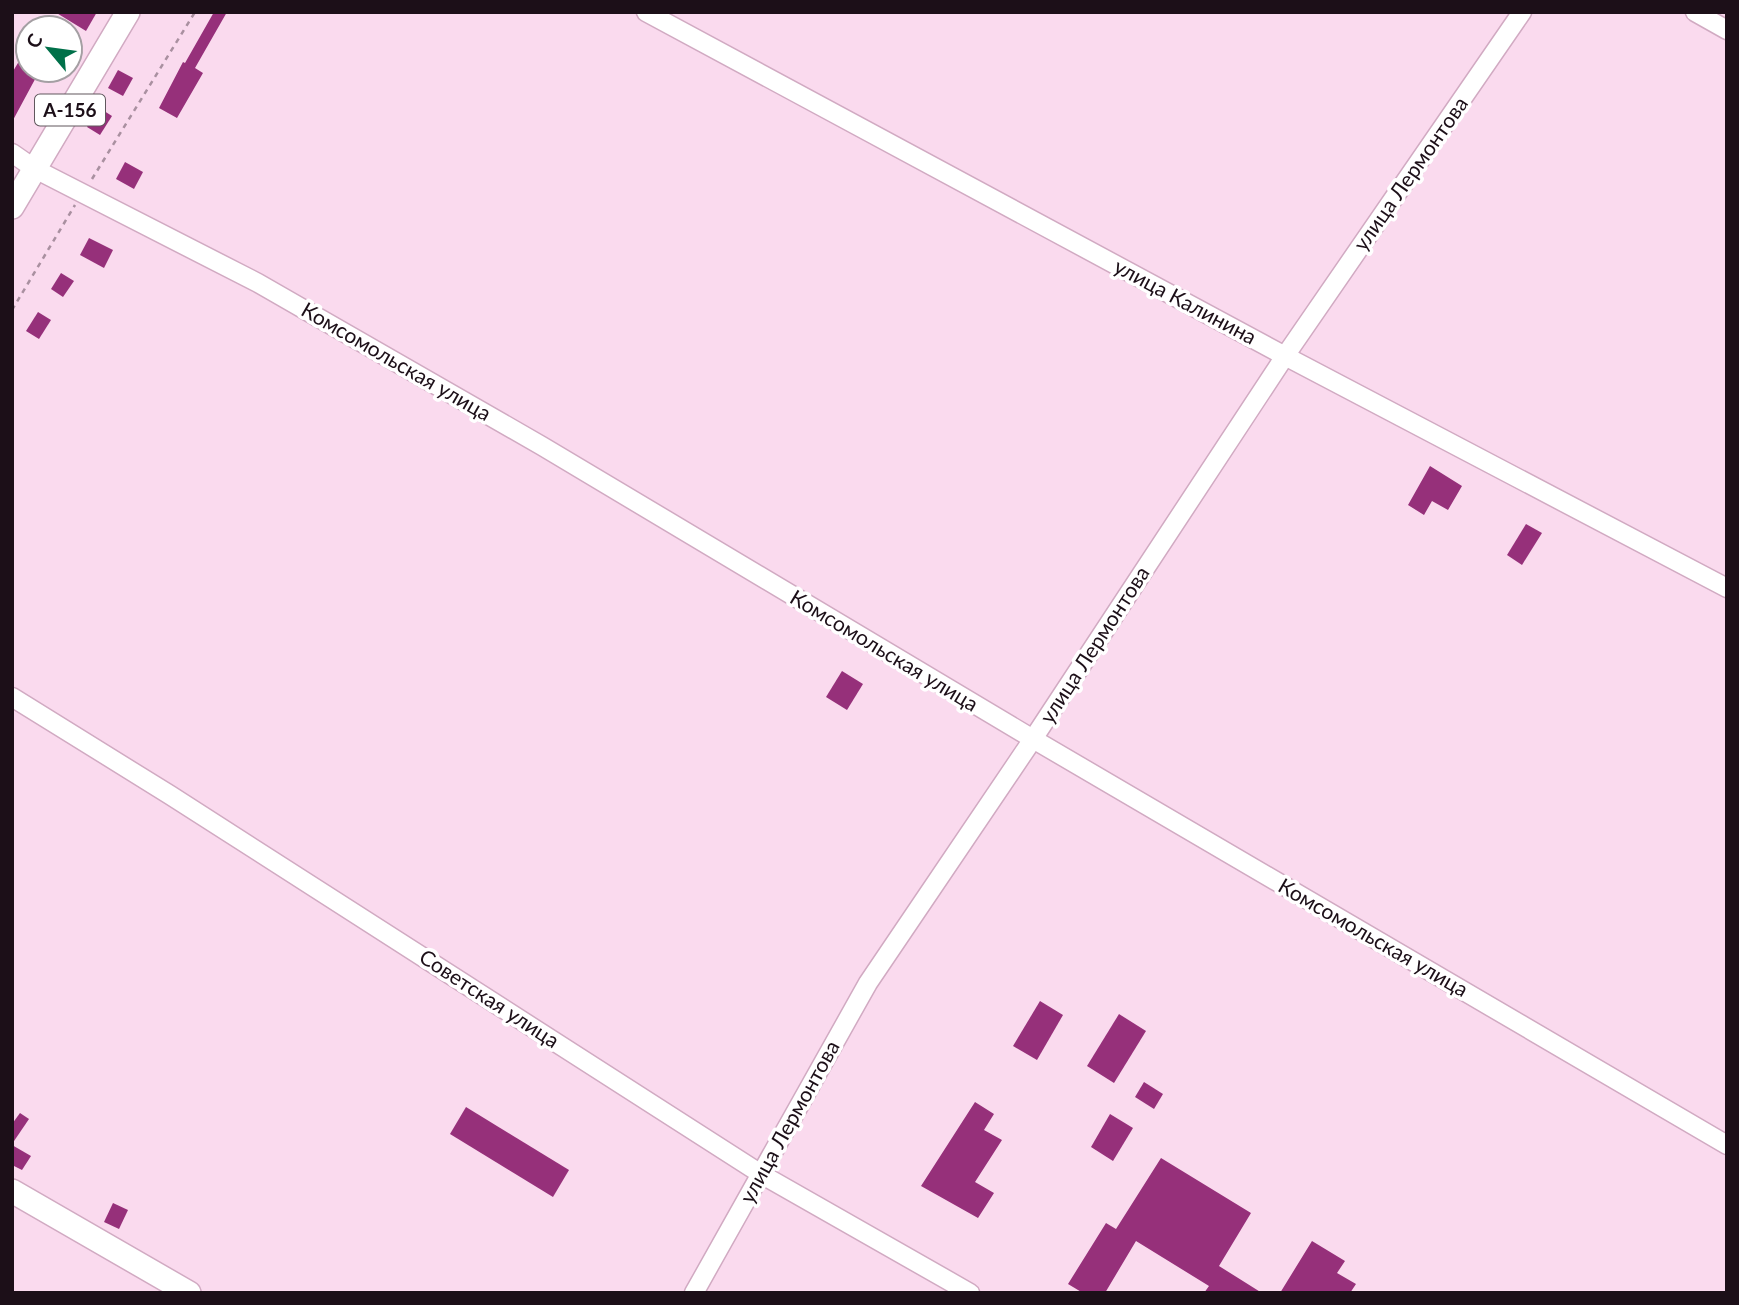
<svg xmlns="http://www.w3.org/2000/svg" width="1739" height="1305" font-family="Lato,sans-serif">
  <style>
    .building { fill: #96307a }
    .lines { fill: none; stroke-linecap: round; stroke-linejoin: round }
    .minor-casing { stroke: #d1aac2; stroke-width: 21 }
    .major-casing { stroke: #d1aac2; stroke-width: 26 }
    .path { stroke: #a990a0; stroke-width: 2.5; stroke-dasharray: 5 5; stroke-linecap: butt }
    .minor { stroke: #fff; stroke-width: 18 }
    .major { stroke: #fff; stroke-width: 23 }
    .labels { text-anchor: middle; stroke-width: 7; stroke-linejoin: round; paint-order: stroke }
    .shield { fill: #fff; stroke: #60575d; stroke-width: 2 }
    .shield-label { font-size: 19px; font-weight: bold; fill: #1c0f18 }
    .street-label { font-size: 21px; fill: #1c0f18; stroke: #fff }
  </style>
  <rect width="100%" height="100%" fill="#fadaee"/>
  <!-- building -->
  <g class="building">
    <polygon points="55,12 97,12 86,31"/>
    <polygon points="214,12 227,12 195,68 203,73 177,118 159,108 183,62 185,63"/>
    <polygon points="28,46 28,70 40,70 12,122 12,73"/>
    <polygon points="118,70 133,78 123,96 108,88"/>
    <polygon points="98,107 112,116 100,135 87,127"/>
    <polygon points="125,162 143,172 134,189 116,179"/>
    <polygon points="89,238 113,250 104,268 80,255"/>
    <polygon points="61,273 74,281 63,297 51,289"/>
    <polygon points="38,312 51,320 39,339 26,331"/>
    <polygon points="1430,466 1462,486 1448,510 1432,501 1424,515 1408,505"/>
    <polygon points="1526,524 1542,533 1522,565 1507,555"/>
    <polygon points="842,671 863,684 847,710 826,697"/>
    <polygon points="1040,1001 1063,1015 1037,1060 1013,1046"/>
    <polygon points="1119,1014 1146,1031 1114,1083 1087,1066"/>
    <polygon points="1144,1082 1163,1094 1154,1109 1135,1097"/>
    <polygon points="975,1102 994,1114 984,1130 1002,1140 975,1182 994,1193 978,1218 921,1186"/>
    <polygon points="466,1107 569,1170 553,1197 450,1134"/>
    <polygon points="20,1113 29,1119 12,1144 12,1124"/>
    <polygon points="1110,1114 1133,1128 1113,1161 1091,1147"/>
    <polygon points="12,1145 31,1156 22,1170 12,1165"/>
    <polygon points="1161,1158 1251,1213 1219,1266 1262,1293 1204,1293 1209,1286 1136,1241 1105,1293 1083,1293 1068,1284 1106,1223 1116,1229"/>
    <polygon points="113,1203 128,1210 119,1229 104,1222"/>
    <polygon points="1312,1241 1345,1261 1337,1273 1356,1284 1350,1293 1280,1293"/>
  </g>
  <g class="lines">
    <!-- minor casing -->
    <g class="minor-casing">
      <g id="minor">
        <polyline points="646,12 1285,356 1727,588"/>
        <polyline points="1695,12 1727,30"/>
        <polyline points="12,153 35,169 258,283 542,446 1033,739 1727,1145"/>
        <polyline points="12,697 170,795 761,1174 970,1293"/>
        <polyline points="694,1293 868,983 1033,739 1285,356 1522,12"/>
      </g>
    </g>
    <!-- major casing -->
    <g class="major-casing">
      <g id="major">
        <polyline points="12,207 128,12"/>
        <polyline points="12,1191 189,1293"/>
      </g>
    </g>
    <!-- path -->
    <g class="path">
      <polyline points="92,179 195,12"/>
      <polyline points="12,310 75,205"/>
    </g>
    <!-- minor -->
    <use href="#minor" class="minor"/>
    <!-- major -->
    <use href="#major" class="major"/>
  </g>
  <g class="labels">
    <!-- shield labels -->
    <rect class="shield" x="35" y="94.5" width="70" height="31" rx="5"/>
    <g class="shield-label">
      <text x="70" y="117">А-156</text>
    </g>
    <!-- street labels -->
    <g class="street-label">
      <text transform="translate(1411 174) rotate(-55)" y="7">улица Лермонтова</text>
      <text transform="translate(1185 302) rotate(28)" y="7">улица Калинина</text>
      <text transform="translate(396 362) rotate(30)" y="7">Комсомольская улица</text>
      <text transform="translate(1095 645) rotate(-57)" y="7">улица Лермонтова</text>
      <text transform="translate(884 651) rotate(31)" y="7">Комсомольская улица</text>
      <text transform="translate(1373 938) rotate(30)" y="7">Комсомольская улица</text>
      <text transform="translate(489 999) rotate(33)" y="7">Советская улица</text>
      <text transform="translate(790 1122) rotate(-61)" y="7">улица Лермонтова</text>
    </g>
  </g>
  <!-- border -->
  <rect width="1739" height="1305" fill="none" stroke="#1c0f18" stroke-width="28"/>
  <!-- north arrow -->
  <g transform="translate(49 49) rotate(299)"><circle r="33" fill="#ffffff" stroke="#a49fa3" stroke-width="2"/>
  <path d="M0-5L12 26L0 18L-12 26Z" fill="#007049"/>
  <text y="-10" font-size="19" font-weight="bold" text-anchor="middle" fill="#1c0f18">С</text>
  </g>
</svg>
